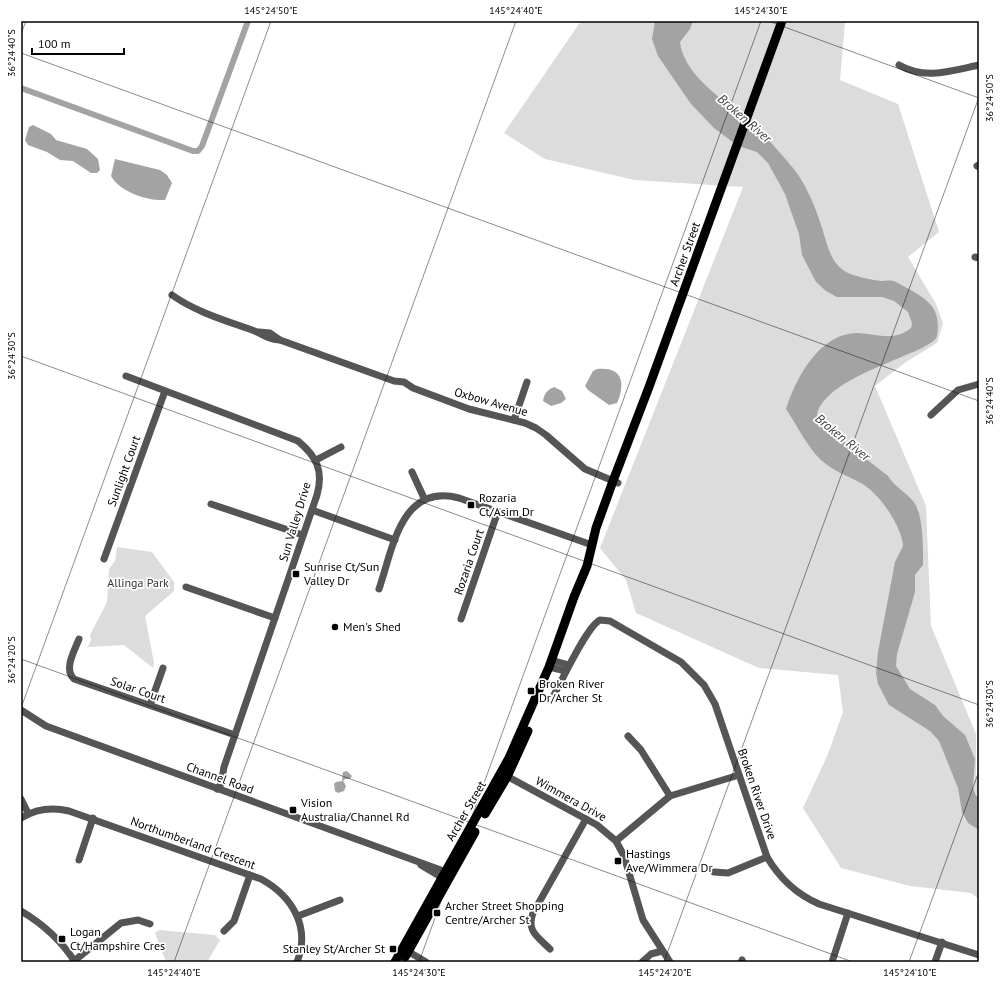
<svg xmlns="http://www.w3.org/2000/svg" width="1000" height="983" font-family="'PT Sans',sans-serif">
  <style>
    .green { fill: #dcdcdc }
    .water { fill: #a3a3a3 }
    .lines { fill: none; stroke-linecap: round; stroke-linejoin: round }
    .canal { stroke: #a3a3a3; stroke-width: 6 }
    .minor { stroke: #555; stroke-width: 7 }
    .major { stroke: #000; stroke-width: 9 }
    .ticks { fill: none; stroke: #000; stroke-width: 1; stroke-opacity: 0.45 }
    .poi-dot { fill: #000; stroke: #fff; stroke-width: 1.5 }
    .labels { text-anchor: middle; stroke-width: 3.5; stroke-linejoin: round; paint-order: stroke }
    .street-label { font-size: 12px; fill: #000; stroke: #fff }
    .poi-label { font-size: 12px; fill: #000; stroke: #fff; text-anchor: start }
    .park-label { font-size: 12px; fill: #333; stroke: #fff }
    .water-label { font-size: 13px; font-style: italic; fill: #444; stroke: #fff }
    .neatline { fill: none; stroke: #000; stroke-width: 1.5 }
    .ticks-label { font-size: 10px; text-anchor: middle; fill: #000 }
  </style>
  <rect width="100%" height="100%" fill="#fff"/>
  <!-- green -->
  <g class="green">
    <polygon points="581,21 845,21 840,80 898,104 939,232 908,257 936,304 943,323 937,343 906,362 875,386 926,506 931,626 976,734 976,776 979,776 979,899 971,893 910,886 841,868 803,808 828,754 843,712 838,675 759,668 636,613 626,580 600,548 743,187 634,180 545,159 504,133"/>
    <polygon points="117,547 152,552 174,582 174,591 145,616 154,663 153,668 124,645 88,647 91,640 90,635 107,602 109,569 115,561"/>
    <polygon points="159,930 215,935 220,940 207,962 166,962 155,933"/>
  </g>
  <!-- water -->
  <g class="water">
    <path d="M655 21H693L690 29 680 42C683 70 713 92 733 109 739 113 745 116 750 121 765 136 780 152 793 168 806 184 815 206 821 225 827 242 829 262 846 272 853 276 872 280 881 281 884 281 889 280 893 281 898 282 904 287 909 289 930 301 941 309 937 336 934 353 825 374 817 415L820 423 888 476C895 487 904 491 912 500 924 512 923 549 923 565L915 575V592L897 654 896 666 910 689 935 705 943 716 965 735 975 759 973 787 975 794 979 799V830L968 823 962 812 958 788 939 741 930 731 889 705 878 684 876 673 878 652 895 562 903 546C902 526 878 492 861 483 848 476 833 471 821 460 807 447 797 425 786 409 796 378 819 333 858 333 878 334 893 342 911 328L912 323 908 312 894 301 882 297H837L826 291 816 282 802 255 799 234 785 194 768 163 757 152 738 146 714 128 691 104 658 56 652 39Z"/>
    <polygon points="33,125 51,134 56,140 87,149 98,159 100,170 97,173 91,173 73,161 60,160 47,152 28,145 25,140 29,127"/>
    <path d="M115 159 160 170 167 175 172 183 165 200C147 201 120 192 111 176Z"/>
    <path d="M597 369C624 366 625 385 617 403L609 405 588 390 585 386 593 371Z"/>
    <path d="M554 387 562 391 566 399 561 403 551 406 543 401C544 394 547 390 554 387Z"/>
    <polygon points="347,771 352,776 350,779 345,779 343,781 346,786 344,791 338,793 335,791 334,784 336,782 342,781 343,772"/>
  </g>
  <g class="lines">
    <!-- canal -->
    <polyline class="canal" points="21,88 193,151 198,151 202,146 248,21"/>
    <!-- minor -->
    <g class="minor">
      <path d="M899 65C925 80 951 71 979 65"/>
      <polyline points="977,166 979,165"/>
      <polyline points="975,257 979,258"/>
      <path d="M172 295C196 312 224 320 252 330 264 334 265 339 280 340L394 381 404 382 413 388 469 409 525 423 536 428 546 435 585 469 618 483"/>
      <polyline points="259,332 270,333 280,340"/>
      <path d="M126 376 298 441C316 456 324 470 317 495L224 767 221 784 217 789"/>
      <polyline points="931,415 958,390 979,384"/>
      <polyline points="514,420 527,382"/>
      <polyline points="316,460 341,447"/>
      <polyline points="412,472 424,498"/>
      <polyline points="211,504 303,535"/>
      <polyline points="312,510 395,540"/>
      <polyline points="104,559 165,391"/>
      <polyline points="186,587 275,618"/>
      <path d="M379 589C393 548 401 483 459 498L592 545"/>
      <polyline points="461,619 498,511"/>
      <path d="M79 639C75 650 63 669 74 679L235 735"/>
      <polyline points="551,660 569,665"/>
      <polyline points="549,667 566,671"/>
      <path d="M553 697C561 682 587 626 600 620L610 621 681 662 704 685 715 704 767 857C780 879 796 894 819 904L979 955"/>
      <polyline points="150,705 163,668"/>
      <polyline points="21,710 46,726 449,873"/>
      <polyline points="628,736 641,750 670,796"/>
      <polyline points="503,774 597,825 616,841 624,856 643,920 670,962"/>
      <polyline points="21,799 28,813"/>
      <path d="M21 818C36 809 52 807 69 811L261 879C292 896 311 927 297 962"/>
      <polyline points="616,841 670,796 739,775"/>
      <polyline points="79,860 93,818"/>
      <polyline points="421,865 446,880"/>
      <polyline points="714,872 728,873 767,857"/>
      <path d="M21 911C43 924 61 940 75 962"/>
      <polyline points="298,916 340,900"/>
      <polyline points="224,931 234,921 250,875"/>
      <polyline points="404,949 426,962"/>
      <path d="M550 949C538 937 526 931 533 913L586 819"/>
      <polyline points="74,961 121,923 138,920 150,924"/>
      <polyline points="642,962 651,954 662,951"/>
      <polyline points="741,962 742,960"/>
      <polyline points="832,962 848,913"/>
      <polyline points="935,962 942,942"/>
    </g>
    <!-- major -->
    <g class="major">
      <polyline points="485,814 507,777 528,731"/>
      <polyline points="405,957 475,832"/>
      <polyline points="395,962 509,758 549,667 574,597 587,566 596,528 613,481 649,387 782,21"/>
    </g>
  </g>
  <!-- ticks -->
  <path class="ticks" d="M768 21 979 98M21 34 26 21M21 53 979 401M21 356 979 705M21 659 853 962M21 708 271 21M174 962 516 21M419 962 761 21M664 962 979 97M909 962 979 771"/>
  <!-- markers -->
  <g class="poi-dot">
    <rect x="467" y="501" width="8" height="8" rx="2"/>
    <rect x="292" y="570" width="8" height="8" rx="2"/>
    <circle cx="335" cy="627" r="4"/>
    <rect x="527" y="687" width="8" height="8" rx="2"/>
    <rect x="289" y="806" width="8" height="8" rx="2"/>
    <rect x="614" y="857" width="8" height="8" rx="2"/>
    <rect x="433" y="909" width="8" height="8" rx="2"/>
    <rect x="58" y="935" width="8" height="8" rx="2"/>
    <rect x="389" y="945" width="8" height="8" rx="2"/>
  </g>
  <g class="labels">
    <!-- street labels -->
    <g class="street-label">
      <text transform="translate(685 254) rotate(-70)" y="4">Archer Street</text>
      <text transform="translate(491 402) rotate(16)" y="4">Oxbow Avenue</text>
      <text transform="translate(124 471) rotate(-70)" y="4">Sunlight Court</text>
      <text transform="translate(295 522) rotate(-73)" y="4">Sun Valley Drive</text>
      <text transform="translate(469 562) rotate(-71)" y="4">Rozaria Court</text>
      <text transform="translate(138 690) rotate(19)" y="4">Solar Court</text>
      <text transform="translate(220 778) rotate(20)" y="4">Channel Road</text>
      <text transform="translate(757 794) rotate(71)" y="4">Broken River Drive</text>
      <text transform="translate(571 799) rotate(29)" y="4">Wimmera Drive</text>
      <text transform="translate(466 811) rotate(-60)" y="4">Archer Street</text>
      <text transform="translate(193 843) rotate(20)" y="4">Northumberland Crescent</text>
    </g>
    <!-- poi labels -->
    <g class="poi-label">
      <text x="479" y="502">Rozaria<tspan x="479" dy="14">Ct/Asim Dr</tspan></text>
      <text x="304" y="571">Sunrise Ct/Sun<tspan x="304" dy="14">Valley Dr</tspan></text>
      <text x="343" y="631">Men's Shed</text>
      <text x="539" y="688">Broken River<tspan x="539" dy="14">Dr/Archer St</tspan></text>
      <text x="301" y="807">Vision<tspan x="301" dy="14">Australia/Channel Rd</tspan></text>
      <text x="626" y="858">Hastings<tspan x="626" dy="14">Ave/Wimmera Dr</tspan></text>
      <text x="445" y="910">Archer Street Shopping<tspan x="445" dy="14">Centre/Archer St</tspan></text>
      <text x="70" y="936">Logan<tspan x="70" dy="14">Ct/Hampshire Cres</tspan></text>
      <text x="385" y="953" text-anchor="end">Stanley St/Archer St</text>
    </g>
    <!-- park labels -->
    <g class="park-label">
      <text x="138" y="587">Allinga Park</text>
    </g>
    <!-- water labels -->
    <g class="water-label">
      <text transform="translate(745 118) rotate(41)" y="5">Broken River</text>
      <text transform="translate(843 437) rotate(39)" y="5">Broken River</text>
    </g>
  </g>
  <!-- border -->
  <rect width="1000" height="983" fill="none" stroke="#ffffff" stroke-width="44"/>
  <!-- scale -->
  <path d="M32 48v6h92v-6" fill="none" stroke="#000000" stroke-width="2"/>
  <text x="38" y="48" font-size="12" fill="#000000" stroke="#ffffff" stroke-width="3" paint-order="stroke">100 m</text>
  <rect x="22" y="22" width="956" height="939" class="neatline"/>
  <g class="ticks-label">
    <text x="271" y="14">145°24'50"E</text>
    <text x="516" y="14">145°24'40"E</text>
    <text x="761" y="14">145°24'30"E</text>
    <text transform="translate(11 53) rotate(-90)" y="4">36°24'40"S</text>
    <text transform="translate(989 98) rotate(-90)" y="4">36°24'50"S</text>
    <text transform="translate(11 356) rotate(-90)" y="4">36°24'30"S</text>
    <text transform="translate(989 401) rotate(-90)" y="4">36°24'40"S</text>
    <text transform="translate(11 660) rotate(-90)" y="4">36°24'20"S</text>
    <text transform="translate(989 704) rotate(-90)" y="4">36°24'30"S</text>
    <text x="174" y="976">145°24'40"E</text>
    <text x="419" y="976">145°24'30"E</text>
    <text x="665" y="976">145°24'20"E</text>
    <text x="910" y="976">145°24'10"E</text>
  </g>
</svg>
